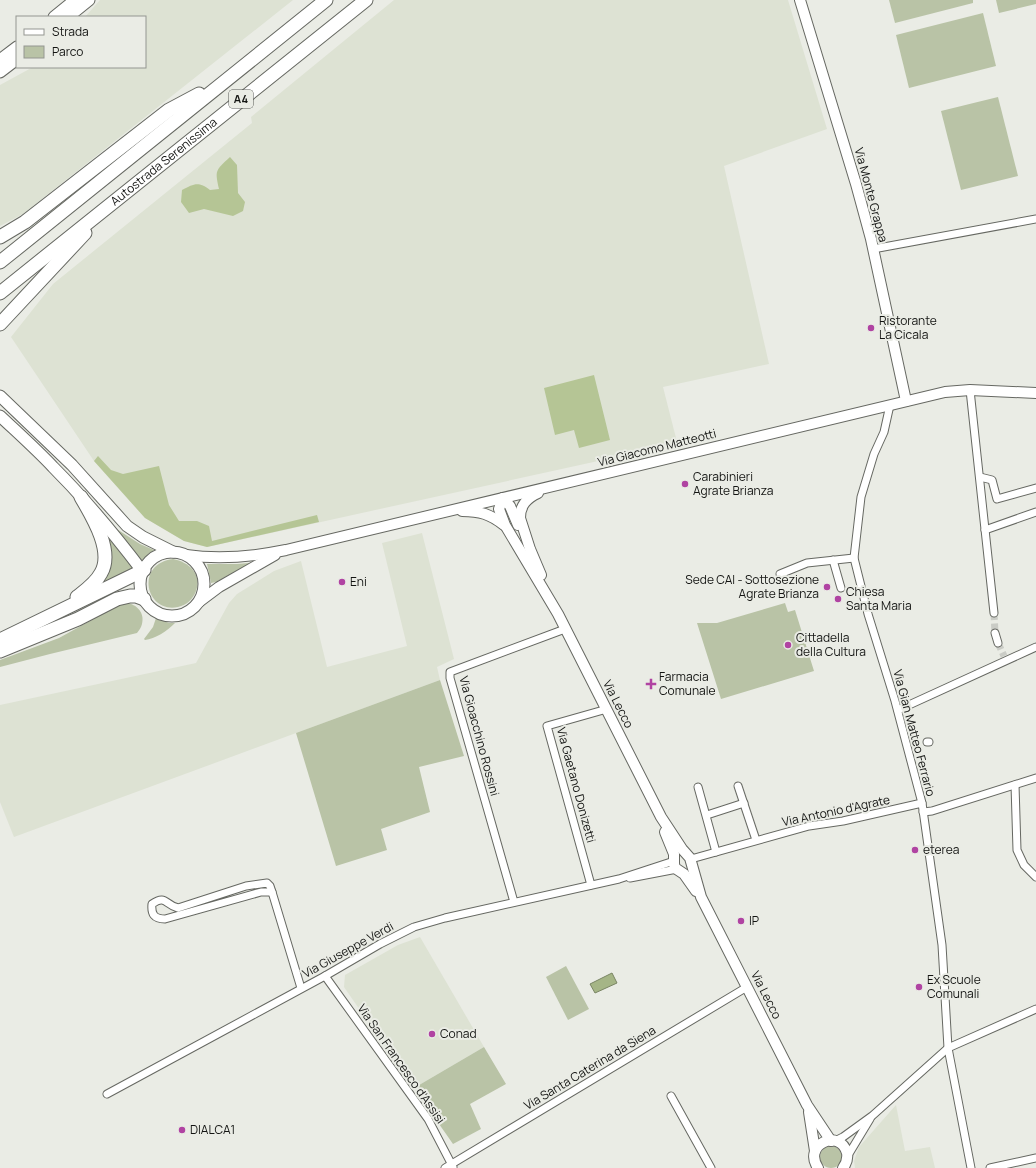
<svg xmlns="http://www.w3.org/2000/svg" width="1036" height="1168" font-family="Manrope,sans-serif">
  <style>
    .built { fill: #dde2d3 }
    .green { fill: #b9c3a6 }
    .forest { fill: #b5c595 }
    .water { fill: #a5b586; stroke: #7a8564 }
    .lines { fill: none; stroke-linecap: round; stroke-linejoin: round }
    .street-tunnel { stroke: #caccc6; stroke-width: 7; stroke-dasharray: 7 3.5; stroke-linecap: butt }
    .street-casing { stroke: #666862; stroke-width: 9 }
    .secondary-casing { stroke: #666862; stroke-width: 12 }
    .primary-casing { stroke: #666862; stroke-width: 13 }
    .highway-casing { stroke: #666862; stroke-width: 15 }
    .street { stroke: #fff; stroke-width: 7 }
    .secondary { stroke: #fff; stroke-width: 10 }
    .primary { stroke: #fff; stroke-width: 11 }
    .highway { stroke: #fff; stroke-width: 13 }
    .poi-dot { fill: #b043a2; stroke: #eaece5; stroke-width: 1.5 }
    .labels { text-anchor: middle; stroke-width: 4; stroke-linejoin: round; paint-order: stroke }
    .shield { fill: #eaece5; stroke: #545652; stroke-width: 1 }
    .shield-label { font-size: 11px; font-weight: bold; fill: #141513 }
    .street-label { font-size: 12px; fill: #141513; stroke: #eaece5 }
    .poi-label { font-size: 12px; fill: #141513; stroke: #eaece5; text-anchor: start }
  </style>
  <rect width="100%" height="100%" fill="#eaece5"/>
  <!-- built -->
  <g class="built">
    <polygon points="100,0 293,0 23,214 0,226 0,85 33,67 145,67 145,17 85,17"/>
    <polygon points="394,0 788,0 827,129 724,166 769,364 663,387 677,442 662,447 207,547 184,541 145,518 94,461 11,337 53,284 252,123 251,117"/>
    <polygon points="422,533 454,659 437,667 440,680 14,837 0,802 0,705 196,663 229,603 237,594 274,571 301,561 327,667 407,646 382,543"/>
    <polygon points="420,937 484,1047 414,1088 344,987 345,975 398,945"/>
    <polygon points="896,1105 905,1151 930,1147 935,1168 855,1168 854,1161 859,1147"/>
  </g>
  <!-- green -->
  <g class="green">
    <polygon points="889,0 973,0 973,3 895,23"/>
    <polygon points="996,0 1036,0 1036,4 999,13"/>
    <polygon points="983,13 996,66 909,88 896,35"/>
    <polygon points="998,97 1018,176 961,190 941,111"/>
    <polygon points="112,526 140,544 154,550 141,561"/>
    <path d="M108 536 135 567 98 588C112 571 115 557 108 536Z"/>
    <path d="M173 559C189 562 202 574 196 591 193 599 187 605 178 607 146 614 134 564 173 559Z"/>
    <polygon points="249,563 251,563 216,582 211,583 207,564 237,564"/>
    <path d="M126 603C137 604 145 613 142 624 141 628 139 630 137 633L50 654 0 667V660L59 638 119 605Z"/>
    <polygon points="785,603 788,612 795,610 814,671 721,699 697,623 717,623"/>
    <path d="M156 618 169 623H175C167 631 155 639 145 640L144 639 153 627Z"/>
    <polygon points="440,680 464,756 419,767 430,812 381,829 387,850 336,866 296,733"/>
    <polygon points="566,966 589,1009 568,1020 546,977"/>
    <polygon points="484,1047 506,1084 470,1104 481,1129 453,1144 414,1088"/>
    <circle cx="831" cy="1157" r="11"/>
  </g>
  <!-- forest -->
  <g class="forest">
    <path d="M230 157 237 165 238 193 245 202 243 211 233 216 204 209 189 213 181 202 182 190C194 184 198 181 210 190L219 189C215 170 215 171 230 157Z"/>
    <polygon points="594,375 610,440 579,448 574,430 555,435 544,388"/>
    <polygon points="98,456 111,470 123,474 159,466 169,505 179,521 197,521 209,526 212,541 317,515 319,522 207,547 184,541 145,518 94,461"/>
  </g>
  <!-- water -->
  <polygon class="water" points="612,973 617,983 595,993 590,984"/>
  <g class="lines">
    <!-- street-tunnel -->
    <g class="street-tunnel">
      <polyline points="994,613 995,633"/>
      <polyline points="998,643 1004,656"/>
      <polyline points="914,746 927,742"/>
    </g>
    <!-- street casing -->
    <g class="street-casing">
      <g id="street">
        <polyline points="873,249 1036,219"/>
        <polyline points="970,390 994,613"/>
        <polyline points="890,405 884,432 874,454 861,497 854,558 868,614 895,701 922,803 942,945 948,1048 971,1168"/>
        <polyline points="980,477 992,480 997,499 1036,488"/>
        <polyline points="985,530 1036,512"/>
        <polyline points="833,560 841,588"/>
        <polyline points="780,574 807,563 854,558"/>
        <polyline points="995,633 998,643"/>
        <polyline points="898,710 1036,647"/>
        <polyline points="927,742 929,742"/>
        <polyline points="1015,785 1017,850 1024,865 1036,877"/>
        <polyline points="738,786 756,840"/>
        <polyline points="698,787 716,852"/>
        <polyline points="923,812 932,811 1036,778"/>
        <polyline points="707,815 744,803"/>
        <polyline points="691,859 809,826 843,821 922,803"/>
        <polyline points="630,878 677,869"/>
        <path d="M267 883 270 886 272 892H261L165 919C154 919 151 914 152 904 166 894 165 905 178 908L246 886Z"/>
        <polyline points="591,885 547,726 607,709"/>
        <polyline points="272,892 301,988"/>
        <polyline points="514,902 450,678 450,672 565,629"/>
        <polyline points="325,976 428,1119 453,1167"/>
        <polyline points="107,1094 325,976 380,944 414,927 445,918 619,879 674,861"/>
        <polyline points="671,1096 711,1168"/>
        <polyline points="835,1141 843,1137 872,1116 948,1048 1036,1009"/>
        <polyline points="847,1157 870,1119"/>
        <polyline points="445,1168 747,987"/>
        <polyline points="990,1168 1036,1158"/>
      </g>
    </g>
    <!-- secondary casing -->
    <g class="secondary-casing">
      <g id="secondary">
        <polyline points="800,0 856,184 871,239 906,401"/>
        <path d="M538 493C527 498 520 505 520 518L530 549 541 575"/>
        <polyline points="503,498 499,509 505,525 558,614 661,817 682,849 690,858 701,897 807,1105 831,1141"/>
        <polyline points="503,498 510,506 518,525"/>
        <path d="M462 511C480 511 490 514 504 525"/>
        <path d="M186 555C220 560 252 557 286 550L945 392 970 390 1036 393"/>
        <polyline points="199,602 219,587 275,555"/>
        <polyline points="665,832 674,854 674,864 675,868 684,874 696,891"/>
        <polyline points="809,1112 815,1151"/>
        <path d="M818 1168C802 1144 840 1128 847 1153 848 1159 846 1164 843 1168"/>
      </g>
    </g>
    <!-- primary casing -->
    <g class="primary-casing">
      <g id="primary">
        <polyline points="54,17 75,0"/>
        <polyline points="68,17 89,0"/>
        <polyline points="0,60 17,47"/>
        <polyline points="0,72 17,59"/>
        <polyline points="0,396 72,465 127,526 143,537 173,552"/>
        <path d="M0 416C18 433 36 449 53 467 85 499 115 535 143 572"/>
        <circle cx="172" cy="584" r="32"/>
      </g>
    </g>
    <!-- highway casing -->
    <g class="highway-casing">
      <g id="highway">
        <polyline points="0,237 25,222 169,110 199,94"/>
        <polyline points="0,262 326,0"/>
        <path id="s1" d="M0 293 366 0"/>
        <polyline points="0,324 85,233"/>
        <path d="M77 597C86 590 96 583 101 573 114 551 92 516 81 497"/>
        <polyline points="0,640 144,570"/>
        <polyline points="0,651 78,619 117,599 130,596 136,596 144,599"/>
      </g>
    </g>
    <!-- street -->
    <use href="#street" class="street"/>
    <!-- secondary -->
    <use href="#secondary" class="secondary"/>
    <!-- primary -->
    <use href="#primary" class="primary"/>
    <!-- highway -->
    <use href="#highway" class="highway"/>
  </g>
  <!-- markers -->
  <g class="poi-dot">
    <circle cx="871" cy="328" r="4"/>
    <circle cx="685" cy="484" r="4"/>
    <circle cx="342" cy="582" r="4"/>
    <circle cx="827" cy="587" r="4"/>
    <circle cx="838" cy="599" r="4"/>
    <circle cx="788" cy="645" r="4"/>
    <path d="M649 678h4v4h4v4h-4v4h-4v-4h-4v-4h4z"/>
    <circle cx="915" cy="850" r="4"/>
    <circle cx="741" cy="921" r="4"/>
    <circle cx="919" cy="987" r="4"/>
    <circle cx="432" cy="1034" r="4"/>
    <circle cx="182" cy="1130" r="4"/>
  </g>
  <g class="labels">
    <!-- shield labels -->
    <rect class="shield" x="229" y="90" width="24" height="18" rx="3"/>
    <g class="shield-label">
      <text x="241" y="103">A4</text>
    </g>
    <!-- street labels -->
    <g class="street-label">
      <text dy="4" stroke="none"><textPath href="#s1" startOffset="210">Autostrada Serenissima</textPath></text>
      <text transform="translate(871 195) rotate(75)" y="4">Via Monte Grappa</text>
      <text transform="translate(657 448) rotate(-14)" y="4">Via Giacomo Matteotti</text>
      <text transform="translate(618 704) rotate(63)" y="4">Via Lecco</text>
      <text transform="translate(914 733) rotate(75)" y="4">Via Gian Matteo Ferrario</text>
      <text transform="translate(479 736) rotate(75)" y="4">Via Gioacchino Rossini</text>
      <text transform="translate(576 785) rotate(75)" y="4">Via Gaetano Donizetti</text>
      <text transform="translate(836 811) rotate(-12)" y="4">Via Antonio d'Agrate</text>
      <text transform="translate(348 950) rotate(-29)" y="4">Via Giuseppe Verdi</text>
      <text transform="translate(766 995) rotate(63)" y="4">Via Lecco</text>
      <text transform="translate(401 1064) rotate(55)" y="4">Via San Francesco d'Assisi</text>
      <text transform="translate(590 1068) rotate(-31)" y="4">Via Santa Caterina da Siena</text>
    </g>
    <!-- poi labels -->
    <g class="poi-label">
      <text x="879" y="325">Ristorante<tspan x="879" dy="14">La Cicala</tspan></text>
      <text x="693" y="481">Carabinieri<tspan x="693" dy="14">Agrate Brianza</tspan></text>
      <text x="819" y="584" text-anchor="end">Sede CAI - Sottosezione<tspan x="819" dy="14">Agrate Brianza</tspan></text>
      <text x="350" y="586">Eni</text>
      <text x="846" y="596">Chiesa<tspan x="846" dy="14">Santa Maria</tspan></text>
      <text x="796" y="642">Cittadella<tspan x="796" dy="14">della Cultura</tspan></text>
      <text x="659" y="681">Farmacia<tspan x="659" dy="14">Comunale</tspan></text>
      <text x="923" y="854">eterea</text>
      <text x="749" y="925">IP</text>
      <text x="927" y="984">Ex Scuole<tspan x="927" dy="14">Comunali</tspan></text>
      <text x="440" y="1038">Conad</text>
      <text x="190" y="1134">DIALCA1</text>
    </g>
  </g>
  <!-- legend -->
  <rect x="16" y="16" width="130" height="52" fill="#eaece5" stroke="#949691"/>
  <rect x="24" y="29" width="20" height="6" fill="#ffffff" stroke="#949691"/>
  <text x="52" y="36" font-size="12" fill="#141513">Strada</text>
  <rect x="24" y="46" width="20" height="12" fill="#b9c3a6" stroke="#949691"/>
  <text x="52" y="56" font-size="12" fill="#141513">Parco</text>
</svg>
